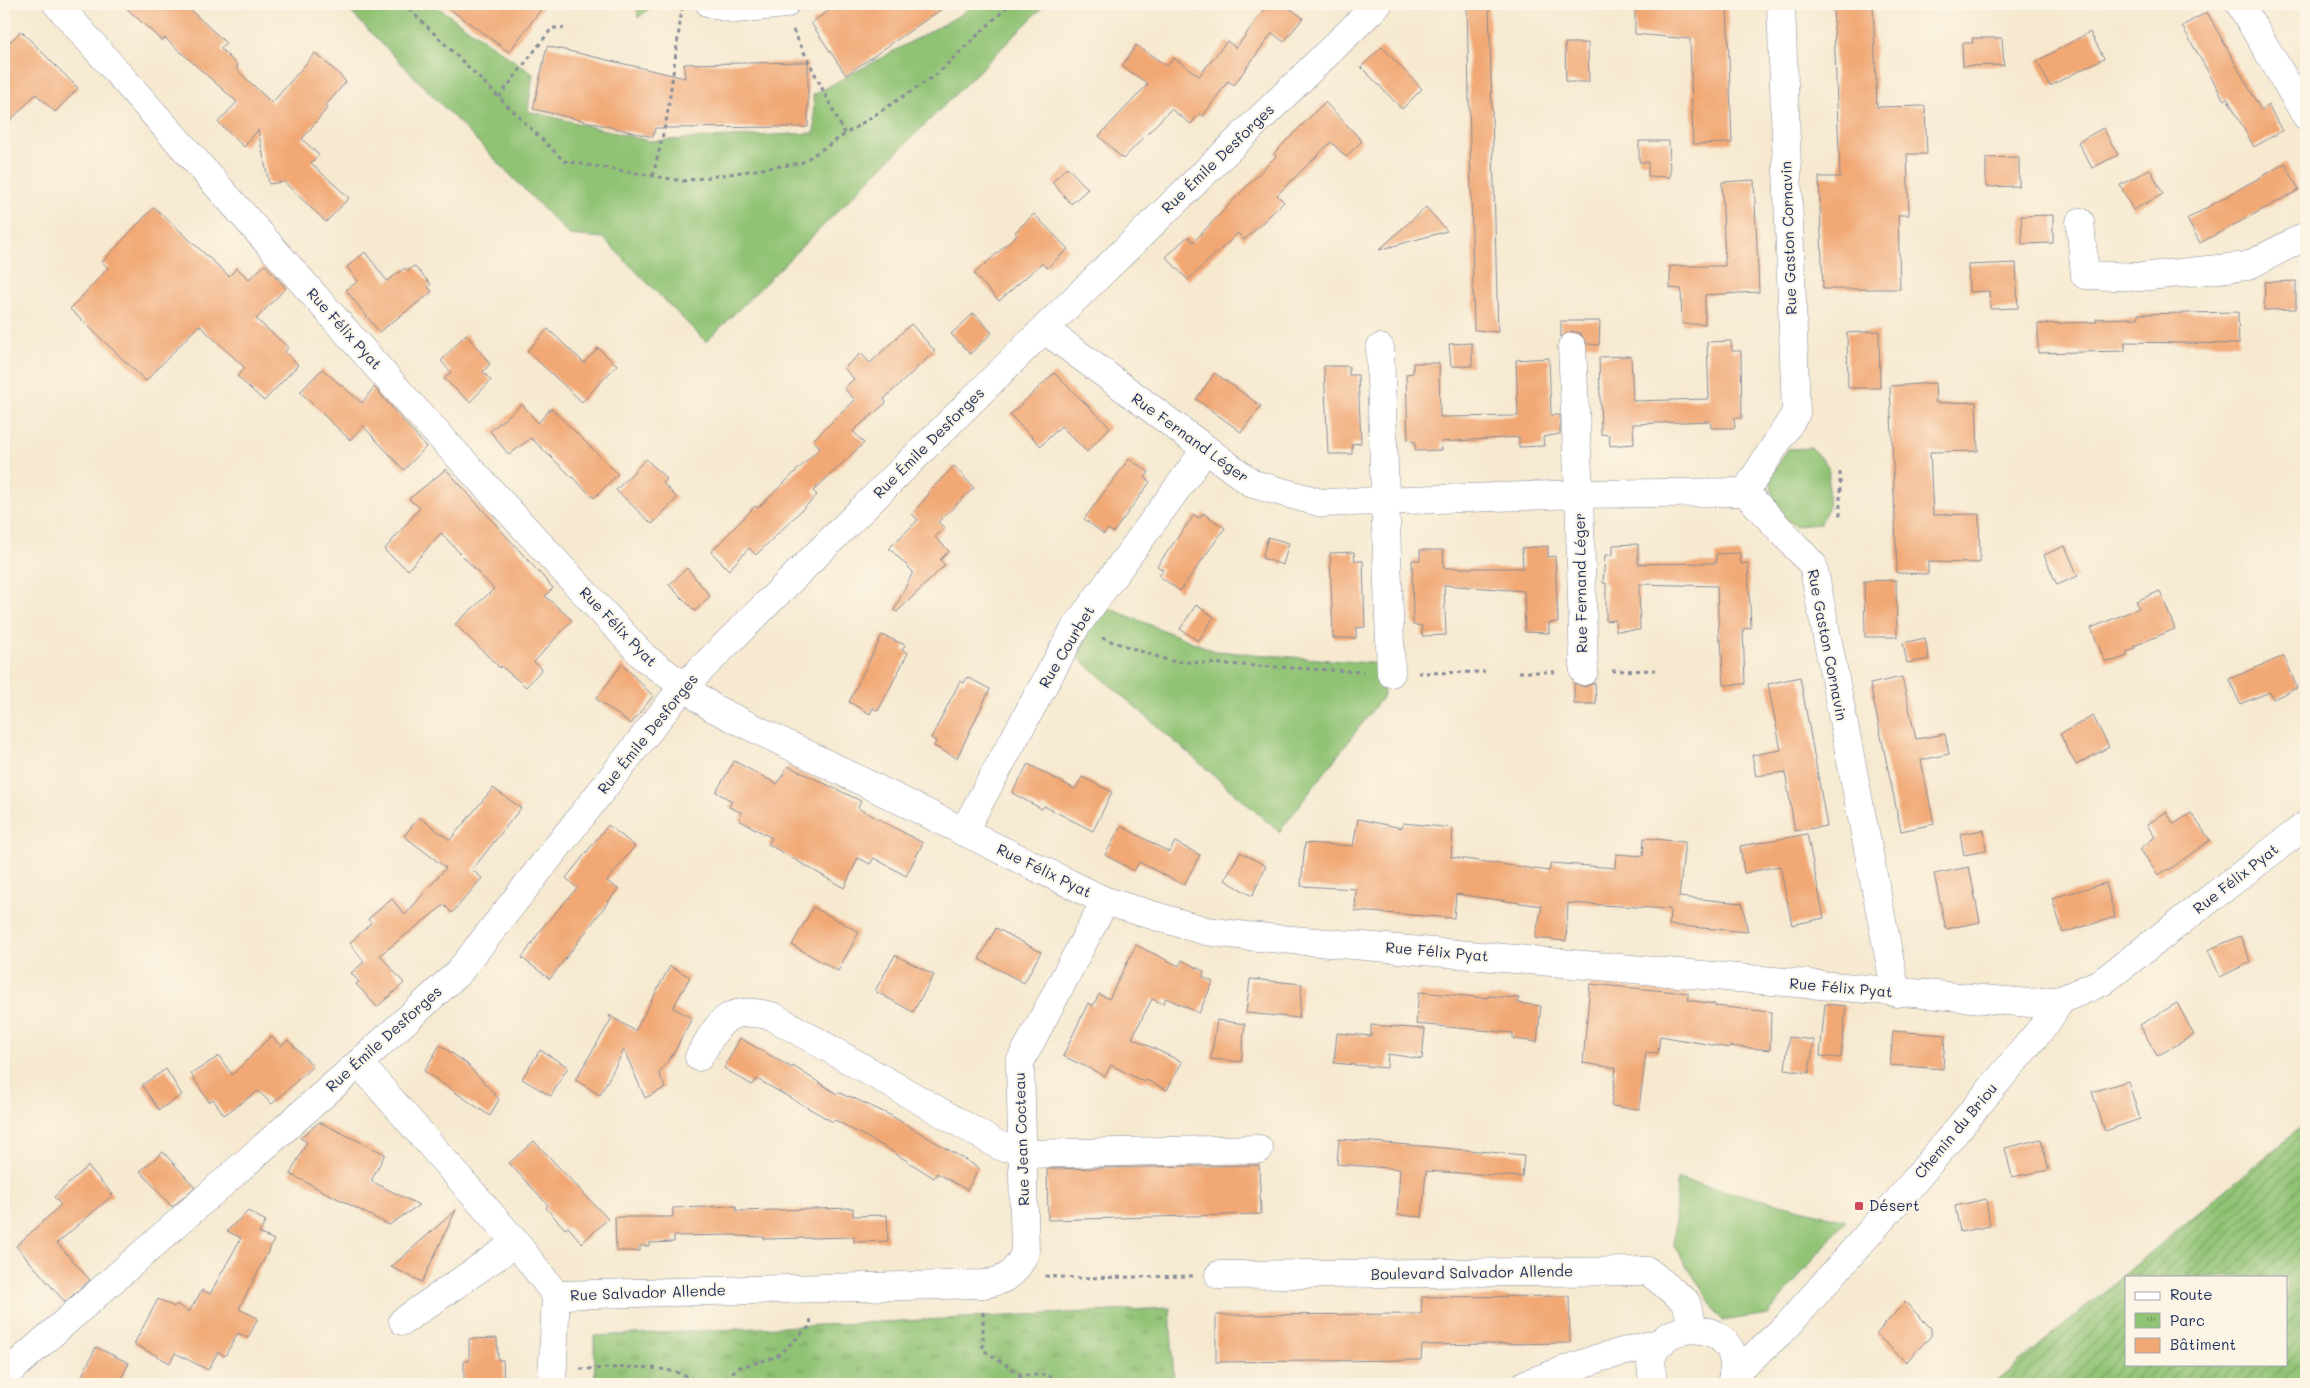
<svg xmlns="http://www.w3.org/2000/svg" width="2310" height="1388" font-family="Mali,sans-serif">
  <style>
    .grass { fill: #91c374; stroke: #567969 }
    .park { fill: url(#park-tufts); stroke: #567969 }
    .garden { fill: url(#garden-furrows); stroke: #567969; fill-rule: evenodd }
    .building { fill: #f1a875 }
    .lines { fill: none; stroke-linecap: round; stroke-linejoin: round }
    .minor-casing { stroke: #888c97; stroke-width: 29 }
    .path { stroke: #888c97; stroke-width: 3; stroke-dasharray: 4 4; stroke-linecap: butt }
    .minor { stroke: #fff; stroke-width: 28 }
    .poi-dot { fill: #d1495b; stroke: #fcf5e5; stroke-width: 2 }
    .labels { text-anchor: middle; stroke-width: 4; stroke-linejoin: round; paint-order: stroke }
    .street-label { font-size: 15px; fill: #1b2f5e; stroke: #fcf5e5 }
    .poi-label { font-size: 15px; fill: #1b2f5e; stroke: #fcf5e5; text-anchor: start }
  </style>
  <defs>
    <pattern id="park-tufts" width="24" height="20" patternUnits="userSpaceOnUse" patternTransform="scale(1.25)"><rect width="24" height="20" fill="#91c374"/><path d="M3 7l-1-3M5 7V3M7 7l1-3M15 17l-1-3M17 17v-4M19 17l1-3" fill="none" stroke="#769f62"/></pattern>
    <pattern id="garden-furrows" width="10" height="10" patternUnits="userSpaceOnUse" patternTransform="scale(1.25)"><rect width="10" height="10" fill="#91c374"/><path d="M-1 1l2-2M0 10L10 0M9 11l2-2" fill="none" stroke="#769f62"/></pattern>
  </defs>
  <rect width="100%" height="100%" fill="#fcf5e5"/>
  <filter id="ink" filterUnits="userSpaceOnUse"><feTurbulence type="fractalNoise" baseFrequency=".02" numOctaves="2"/><feDisplacementMap in="SourceGraphic" scale="10" xChannelSelector="R" yChannelSelector="G"/><feConvolveMatrix kernelMatrix="1 2 1 2 8 2 1 2 1" color-interpolation-filters="sRGB"/></filter>
  <filter id="wash" filterUnits="userSpaceOnUse"><feTurbulence type="fractalNoise" baseFrequency=".0096" numOctaves="4" result="noise"/><feDisplacementMap in="SourceGraphic" scale="20" xChannelSelector="R" yChannelSelector="G"/><feGaussianBlur stdDeviation="1.12" result="paint"/><feColorMatrix in="noise" values="0 0 0 0 0 0 0 0 0 0 0 0 0 0 0 0 0 1.4 0 .05"/><feComposite in="paint" operator="in"/></filter>
  <g filter="url(#wash)">
    <rect width="100%" height="100%" fill="#f6e9d0"/>
    <!-- grass -->
    <g class="grass">
      <polygon points="343,4 433,4 533,74 528,111 649,141 815,133 813,95 962,14 974,4 1046,4 706,342 603,238 569,235"/>
      <polygon points="637,4 651,4 651,7 638,18"/>
      <polygon points="1811,448 1829,467 1828,508 1820,524 1795,526 1776,511 1770,478 1788,449"/>
      <polygon points="1106,607 1215,651 1382,664 1384,695 1279,832 1072,652"/>
      <polygon points="1677,1179 1846,1220 1768,1314 1722,1321 1674,1246"/>
    </g>
    <!-- park -->
    <polygon class="park" points="1170,1308 1174,1384 595,1384 594,1336"/>
    <!-- garden -->
    <path class="garden" d="M2306 1123V1384H1993ZM2126 1277H2286V1364H2126Z"/>
    <g id="blocks">
      <!-- building -->
      <g class="building">
        <polygon points="122,4 184,4 226,43 221,49 238,66 236,69 272,103 315,53 338,73 346,82 326,105 328,107 302,139 319,155 311,163 349,198 326,222 284,182 269,184 258,130 244,147 218,122 237,102 165,38 162,41"/>
        <polygon points="443,4 545,4 509,52"/>
        <polygon points="838,4 949,4 846,75 811,23"/>
        <polygon points="1268,4 1284,4 1303,18 1284,42 1272,33 1234,85 1228,81 1203,116 1199,114 1191,124 1171,109 1123,159 1099,136 1148,84 1122,66 1136,45 1167,66 1174,58 1199,76 1227,41 1236,48"/>
        <polygon points="1467,4 1489,4 1498,332 1474,330"/>
        <polygon points="1635,4 1727,4 1732,143 1693,144 1690,39 1635,34"/>
        <polygon points="1833,4 1873,4 1877,107 1925,106 1927,154 1907,154 1909,215 1898,215 1900,289 1823,289 1819,177 1840,177"/>
        <polygon points="2207,12 2261,110 2268,105 2282,131 2254,147 2227,98 2224,100 2182,26"/>
        <polygon points="21,31 78,88 55,112 36,94 4,127 4,48"/>
        <polygon points="2090,32 2104,58 2050,86 2037,61"/>
        <polygon points="1972,38 2002,38 2004,65 1963,66 1962,43 1973,43"/>
        <polygon points="1565,43 1588,43 1589,82 1566,82"/>
        <polygon points="547,46 685,78 684,64 808,62 808,127 655,128 653,137 533,109"/>
        <polygon points="1382,47 1422,89 1402,109 1361,67"/>
        <polygon points="1325,102 1362,141 1346,157 1331,142 1277,195 1284,202 1244,240 1238,233 1188,280 1166,257 1188,236 1193,242 1276,156 1274,153"/>
        <polygon points="2103,128 2118,155 2092,168 2078,142"/>
        <polygon points="1639,141 1669,141 1670,177 1648,176 1648,162 1639,162"/>
        <polygon points="2019,157 2019,186 1986,187 1986,158"/>
        <polygon points="2285,163 2299,190 2200,243 2187,219"/>
        <polygon points="1067,167 1088,189 1071,204 1052,182"/>
        <polygon points="2150,169 2163,194 2133,210 2120,185"/>
        <polygon points="1754,180 1759,292 1705,295 1705,324 1682,324 1681,289 1670,288 1670,266 1725,266 1722,182"/>
        <polygon points="154,207 229,276 237,268 249,279 265,265 286,288 256,319 288,347 285,352 298,365 264,401 237,376 245,368 199,325 146,381 70,309 108,268 102,262"/>
        <polygon points="1426,207 1447,231 1379,250"/>
        <polygon points="1034,214 1068,249 1047,268 1042,263 999,301 974,274 1017,235 1015,232"/>
        <polygon points="2053,215 2053,243 2022,244 2021,216"/>
        <polygon points="365,252 387,281 405,268 408,271 414,266 431,284 428,287 432,292 379,332 346,290 358,281 347,267"/>
        <polygon points="2016,263 2018,308 1990,309 1989,291 1969,292 1968,265"/>
        <polygon points="2296,281 2296,309 2264,310 2265,282"/>
        <polygon points="2238,312 2239,344 2125,342 2125,351 2038,353 2038,324 2096,322 2096,319 2138,318 2138,314"/>
        <polygon points="974,313 992,333 970,354 951,334"/>
        <polygon points="1561,321 1600,321 1599,345 1587,344 1580,333 1572,331 1561,337"/>
        <polygon points="911,324 935,351 884,399 886,403 853,431 864,443 813,491 817,495 756,555 749,548 729,570 711,552 755,506 758,508 820,448 813,440 855,400 844,388 854,379 844,368 861,353 870,363"/>
        <polygon points="548,329 584,363 598,348 617,365 582,402 527,351"/>
        <polygon points="1879,331 1880,388 1848,388 1847,333"/>
        <polygon points="466,334 490,364 483,372 491,380 470,402 444,379 451,372 441,361"/>
        <polygon points="1731,341 1732,351 1741,351 1742,418 1734,418 1735,428 1711,428 1710,421 1633,424 1634,444 1610,446 1609,435 1601,434 1599,357 1631,356 1633,401 1709,399 1707,342"/>
        <polygon points="1472,343 1472,366 1451,366 1449,344"/>
        <polygon points="1549,358 1551,415 1560,415 1560,434 1543,437 1544,446 1519,447 1519,437 1441,442 1442,450 1416,451 1415,442 1408,440 1406,374 1413,373 1413,363 1439,363 1440,417 1518,416 1516,360"/>
        <polygon points="1324,366 1349,366 1349,375 1358,375 1361,443 1352,444 1352,454 1328,454"/>
        <polygon points="322,369 362,403 374,387 426,447 404,470 363,426 350,440 300,392"/>
        <polygon points="1054,373 1110,427 1087,452 1061,426 1041,446 1010,415"/>
        <polygon points="1215,373 1261,406 1241,432 1196,399"/>
        <polygon points="1935,383 1936,403 1976,402 1978,451 1930,452 1933,515 1979,514 1980,563 1928,562 1928,574 1897,573 1890,386"/>
        <polygon points="522,404 538,423 551,408 618,474 594,498 531,438 509,455 490,431"/>
        <polygon points="646,459 667,479 663,483 677,498 652,524 616,490"/>
        <polygon points="1129,459 1149,472 1145,478 1150,482 1113,533 1108,529 1104,534 1084,519"/>
        <polygon points="954,466 974,488 938,522 945,528 935,537 949,551 940,560 945,565 897,612 894,610 913,572 889,548 918,520 912,514 929,494 928,492"/>
        <polygon points="446,469 553,588 545,596 572,620 534,662 542,669 526,687 501,666 500,668 455,624 494,589 441,533 408,570 384,550 420,508 409,499"/>
        <polygon points="1203,513 1225,528 1180,591 1159,576 1163,570 1157,566 1194,515 1200,518"/>
        <polygon points="1268,537 1289,543 1283,565 1262,558"/>
        <polygon points="1638,544 1638,564 1716,563 1716,554 1740,553 1741,564 1748,563 1751,628 1743,629 1745,684 1724,685 1721,640 1719,640 1717,586 1639,584 1640,630 1616,631 1615,620 1606,621 1606,583 1603,583 1605,555 1613,555 1613,545"/>
        <polygon points="1548,546 1548,557 1555,556 1558,622 1549,623 1549,633 1525,632 1524,591 1444,585 1446,635 1422,636 1422,626 1413,625 1412,560 1420,560 1420,550 1443,550 1444,568 1523,568 1522,548"/>
        <polygon points="2065,546 2078,576 2057,585 2044,555"/>
        <polygon points="1354,552 1355,561 1363,561 1365,627 1356,628 1356,638 1333,638 1330,553"/>
        <polygon points="687,568 710,596 695,611 669,585"/>
        <polygon points="1896,580 1897,637 1865,637 1864,581"/>
        <polygon points="2160,591 2175,629 2134,646 2135,648 2127,652 2127,656 2114,661 2105,661 2091,628 2139,608 2136,601"/>
        <polygon points="1196,605 1214,617 1198,641 1180,629"/>
        <polygon points="882,635 905,645 902,650 908,653 878,711 873,708 870,714 849,702"/>
        <polygon points="1925,638 1929,659 1907,663 1903,643"/>
        <polygon points="2284,656 2297,688 2273,699 2270,692 2240,704 2229,679"/>
        <polygon points="622,664 653,696 631,724 596,699"/>
        <polygon points="967,677 990,689 957,758 934,746 936,741 931,738 960,681 964,683"/>
        <polygon points="1800,677 1827,826 1795,831 1785,772 1756,776 1752,755 1781,750 1768,684"/>
        <polygon points="1902,677 1916,739 1945,734 1949,754 1921,760 1934,824 1901,831 1870,684"/>
        <polygon points="1574,683 1584,687 1595,683 1596,704 1574,704"/>
        <polygon points="2093,716 2109,747 2076,765 2060,734"/>
        <polygon points="734,761 777,784 788,766 861,801 858,808 923,843 906,876 874,858 870,864 858,858 844,888 768,844 772,838 739,820 742,813 729,807 732,801 716,792"/>
        <polygon points="1028,764 1075,789 1082,777 1112,792 1093,831 1044,806 1042,809 1012,793"/>
        <polygon points="493,788 521,808 472,870 482,878 452,913 444,905 380,955 404,983 377,1007 356,984 359,982 351,973 364,962 350,943 371,923 368,919 392,899 405,915 446,868 404,836 419,817 450,840"/>
        <polygon points="2166,812 2174,824 2191,813 2210,840 2169,870 2168,869 2158,875 2140,849 2155,837 2147,825"/>
        <polygon points="1358,819 1402,828 1403,823 1453,828 1451,857 1549,871 1551,863 1615,868 1616,854 1643,856 1644,838 1685,842 1679,897 1742,903 1748,932 1669,925 1670,909 1568,903 1566,941 1535,938 1542,906 1456,894 1454,918 1355,911 1356,889 1301,886 1305,843 1353,846"/>
        <polygon points="608,825 635,846 607,881 618,889 550,979 522,958 542,928 577,888 566,878"/>
        <polygon points="1121,826 1169,852 1175,842 1200,855 1184,885 1139,862 1134,871 1105,855"/>
        <polygon points="1984,830 1986,851 1964,855 1960,834"/>
        <polygon points="1807,834 1824,918 1792,925 1780,866 1744,873 1740,846"/>
        <polygon points="1240,852 1266,866 1252,896 1225,880"/>
        <polygon points="1969,867 1980,922 1946,929 1934,874"/>
        <polygon points="2106,883 2115,917 2063,933 2052,898"/>
        <polygon points="813,907 859,932 838,971 792,945"/>
        <polygon points="996,928 1041,952 1024,983 979,959"/>
        <polygon points="2240,936 2251,962 2220,977 2208,950"/>
        <polygon points="1136,945 1179,966 1182,960 1195,967 1204,971 1203,977 1213,982 1199,1013 1166,998 1163,1004 1152,999 1132,1038 1182,1062 1167,1090 1146,1080 1144,1082 1111,1065 1105,1076 1063,1056 1088,1003 1093,1006 1099,994 1109,999"/>
        <polygon points="895,955 934,975 913,1012 875,991"/>
        <polygon points="670,966 690,977 673,1008 692,1018 673,1054 659,1073 665,1088 645,1098 624,1050 600,1095 575,1080 611,1020 609,1015 635,1031"/>
        <polygon points="1250,979 1302,984 1299,1018 1246,1013"/>
        <polygon points="1590,984 1688,993 1688,1000 1715,1004 1715,1006 1771,1012 1770,1050 1729,1046 1729,1048 1660,1036 1658,1053 1646,1052 1639,1109 1611,1106 1616,1068 1583,1063"/>
        <polygon points="1419,992 1488,998 1488,996 1519,998 1518,1003 1541,1006 1537,1042 1513,1039 1513,1033 1416,1024"/>
        <polygon points="2177,1003 2194,1035 2157,1056 2140,1025"/>
        <polygon points="1825,1004 1846,1006 1841,1058 1820,1056"/>
        <polygon points="1217,1020 1245,1024 1241,1062 1211,1059"/>
        <polygon points="1371,1025 1425,1029 1422,1059 1388,1054 1387,1068 1334,1063 1337,1033 1371,1036"/>
        <polygon points="1893,1031 1945,1035 1943,1069 1890,1065"/>
        <polygon points="271,1036 281,1046 288,1040 313,1066 272,1104 258,1091 224,1115 213,1099 209,1102 191,1074 219,1056 232,1075"/>
        <polygon points="1789,1037 1814,1040 1809,1073 1785,1069"/>
        <polygon points="740,1038 792,1068 793,1066 837,1094 838,1092 848,1097 849,1096 890,1115 979,1168 967,1190 937,1173 934,1178 885,1147 835,1120 833,1122 757,1079 752,1085 724,1068"/>
        <polygon points="440,1045 466,1063 499,1099 490,1116 424,1071"/>
        <polygon points="540,1050 568,1067 551,1096 522,1079"/>
        <polygon points="166,1069 182,1095 159,1110 142,1085"/>
        <polygon points="2128,1081 2140,1119 2105,1131 2092,1092"/>
        <polygon points="319,1122 385,1154 371,1181 419,1205 389,1225 290,1174 307,1142 300,1138"/>
        <polygon points="1339,1139 1524,1155 1522,1177 1426,1171 1422,1217 1397,1215 1400,1169 1337,1164"/>
        <polygon points="2041,1139 2049,1170 2012,1177 2005,1148"/>
        <polygon points="534,1141 608,1219 582,1243 568,1227 565,1229 546,1208 548,1205 509,1163"/>
        <polygon points="163,1152 195,1187 172,1207 140,1171"/>
        <polygon points="1259,1165 1261,1214 1048,1220 1047,1169"/>
        <polygon points="88,1166 113,1195 57,1243 90,1280 65,1302 16,1246 61,1205 54,1197"/>
        <polygon points="1986,1199 1990,1226 1960,1232 1955,1206"/>
        <polygon points="736,1206 737,1211 853,1208 853,1216 887,1215 888,1241 854,1242 854,1237 764,1239 764,1237 737,1236 737,1235 674,1236 674,1242 649,1243 649,1246 640,1246 640,1251 616,1251 615,1217 673,1217 673,1208"/>
        <polygon points="456,1210 422,1282 391,1267"/>
        <polygon points="248,1211 266,1221 259,1233 274,1240 239,1309 258,1318 248,1338 238,1333 225,1356 218,1352 208,1370 175,1353 170,1363 134,1344 158,1299 174,1307 176,1304 189,1312 202,1290 210,1294 241,1238 227,1231"/>
        <polygon points="1569,1296 1570,1343 1422,1345 1421,1360 1216,1362 1216,1315 1421,1314 1422,1297"/>
        <polygon points="1905,1302 1931,1328 1931,1336 1906,1362 1876,1334"/>
        <polygon points="497,1338 498,1360 503,1360 504,1384 464,1384 464,1361 469,1361 469,1339"/>
        <polygon points="96,1347 129,1363 119,1384 78,1384"/>
      </g>
    </g>
  </g>
  <g filter="url(#ink)">
    <use href="#blocks" fill-opacity="0" stroke="#888c97" stroke-width="1"/>
    <g class="lines">
      <!-- minor casing -->
      <g class="minor-casing">
        <g id="minor">
          <polyline points="57,4 411,405 644,657 713,708 1105,901 1206,931 1247,936 2030,1003 2061,1000 2102,982 2306,825"/>
          <polyline points="710,4 736,9 785,4"/>
          <polyline points="1781,4 1796,413 1745,492 1813,565 1896,993"/>
          <polyline points="2240,4 2306,116"/>
          <polyline points="2080,222 2085,275 2140,277 2247,266 2306,236"/>
          <polyline points="1044,329 1253,484 1322,503 1579,494 1745,492"/>
          <polyline points="1572,347 1579,494 1584,671"/>
          <polyline points="1380,348 1391,673"/>
          <polyline points="963,832 1075,628 1206,449"/>
          <path d="M699 1057C720 1021 726 1005 772 1016L1002 1147 1023 1146"/>
          <polyline points="359,1063 516,1243 556,1295"/>
          <polyline points="1023,1154 1259,1149"/>
          <polyline points="1219,1275 1648,1271 1686,1302 1693,1328"/>
          <path d="M556 1295 983 1284C1006 1281 1016 1274 1025 1252L1020 1062 1105 901"/>
          <polyline points="403,1321 516,1243"/>
          <polyline points="1733,1375 1787,1326 1901,1197 2046,1023 2061,1000"/>
          <polyline points="4,1376 359,1063 458,973 683,687 1044,329 1378,4"/>
          <polyline points="552,1384 556,1295"/>
          <polyline points="1526,1384 1599,1358 1662,1342"/>
          <path d="M1655 1384C1628 1315 1754 1308 1731 1384"/>
        </g>
      </g>
      <!-- path -->
      <g class="path">
        <polyline points="404,4 564,161 683,181 801,163 936,75 1010,4"/>
        <polyline points="793,30 845,134"/>
        <polyline points="499,97 552,28 564,28"/>
        <polyline points="653,176 667,117 682,9"/>
        <polyline points="1840,516 1840,471"/>
        <polyline points="1102,638 1170,661 1364,672"/>
        <polyline points="1612,671 1659,670"/>
        <polyline points="1519,672 1556,672"/>
        <polyline points="1418,673 1485,672"/>
        <polyline points="1045,1276 1075,1278 1193,1276"/>
        <polyline points="983,1312 983,1350 1022,1375"/>
        <path d="M580 1369C618 1369 669 1360 701 1384"/>
        <polyline points="721,1384 737,1368 776,1357 810,1326 811,1316"/>
        <polyline points="1013,1384 1022,1375 1049,1375 1058,1384"/>
      </g>
      <!-- minor -->
      <use href="#minor" class="minor"/>
    </g>
  </g>
  <!-- markers -->
  <rect class="poi-dot" x="1854" y="1201" width="10" height="10" rx="2.5"/>
  <g class="labels">
    <!-- street labels -->
    <g class="street-label">
      <text transform="translate(1218 159) rotate(-44)" y="5">Rue Émile Desforges</text>
      <text transform="translate(1789 238) rotate(-92)" y="5">Rue Gaston Cornavin</text>
      <text transform="translate(344 329) rotate(48)" y="5">Rue Félix Pyat</text>
      <text transform="translate(1190 438) rotate(36)" y="5">Rue Fernand Léger</text>
      <text transform="translate(929 443) rotate(-45)" y="5">Rue Émile Desforges</text>
      <text transform="translate(1581 583) rotate(-91)" y="5">Rue Fernand Léger</text>
      <text transform="translate(618 627) rotate(46)" y="5">Rue Félix Pyat</text>
      <text transform="translate(1827 645) rotate(79)" y="5">Rue Gaston Cornavin</text>
      <text transform="translate(1067 647) rotate(-59)" y="5">Rue Courbet</text>
      <text transform="translate(648 734) rotate(-51)" y="5">Rue Émile Desforges</text>
      <text transform="translate(1044 871) rotate(26)" y="5">Rue Félix Pyat</text>
      <text transform="translate(2236 879) rotate(-38)" y="5">Rue Félix Pyat</text>
      <text transform="translate(1437 952) rotate(5)" y="5">Rue Félix Pyat</text>
      <text transform="translate(1841 988) rotate(5)" y="5">Rue Félix Pyat</text>
      <text transform="translate(384 1039) rotate(-42)" y="5">Rue Émile Desforges</text>
      <text transform="translate(1956 1131) rotate(-50)" y="5">Chemin du Briou</text>
      <text transform="translate(1022 1139) rotate(-92)" y="5">Rue Jean Cocteau</text>
      <text transform="translate(1472 1273) rotate(-1)" y="5">Boulevard Salvador Allende</text>
      <text transform="translate(648 1293) rotate(-2)" y="5">Rue Salvador Allende</text>
    </g>
    <!-- poi labels -->
    <g class="poi-label">
      <text x="1869" y="1211">Désert</text>
    </g>
  </g>
  <!-- margin -->
  <rect width="2310" height="1388" fill="none" stroke="#fcf5e5" stroke-width="20"/>
  <!-- legend -->
  <rect x="2125" y="1276" width="162" height="90" fill="#fcf5e5" stroke="#a2a6af"/>
  <rect x="2135" y="1292" width="25" height="8" fill="#ffffff" stroke="#a2a6af"/>
  <text x="2170" y="1300" font-size="15" fill="#1b2f5e">Route</text>
  <rect x="2135" y="1313" width="25" height="15" fill="url(#park-tufts)" stroke="#a2a6af"/>
  <text x="2170" y="1326" font-size="15" fill="#1b2f5e">Parc</text>
  <rect x="2135" y="1338" width="25" height="15" fill="#f1a875" stroke="#a2a6af"/>
  <text x="2170" y="1350" font-size="15" fill="#1b2f5e">Bâtiment</text>
</svg>
